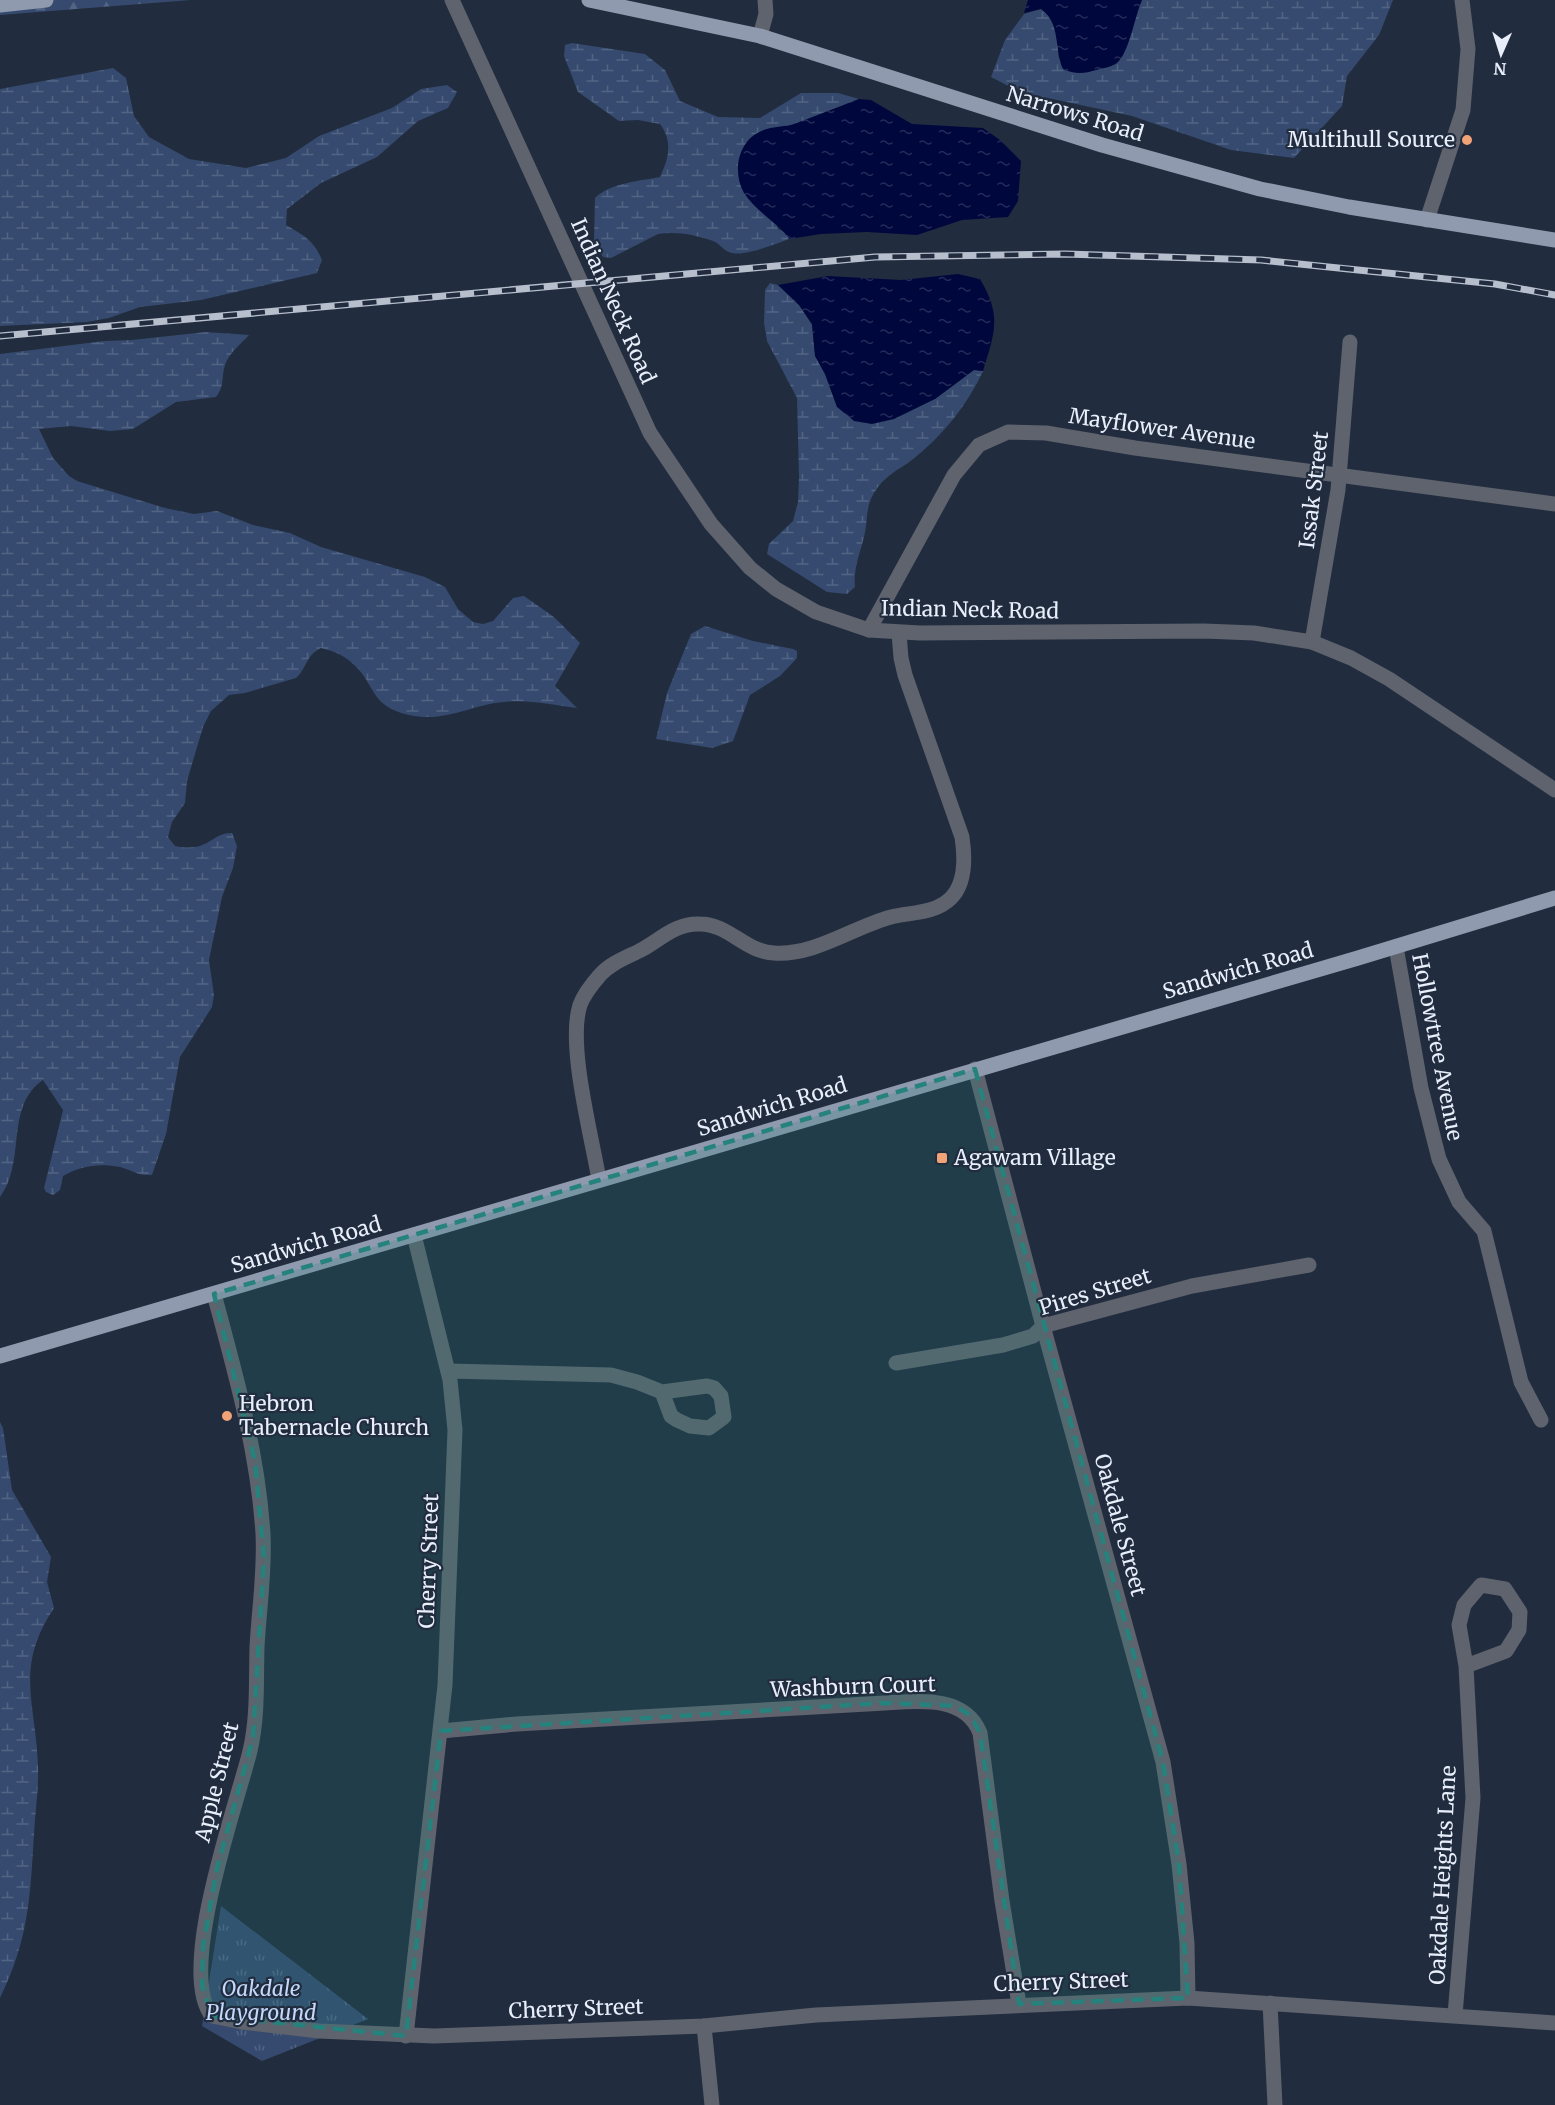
<svg xmlns="http://www.w3.org/2000/svg" width="1555" height="2105" font-family="Merriweather,serif">
  <style>
    .grass { fill: url(#grass-tufts) }
    .forest { fill: url(#forest-firs) }
    .wetland { fill: url(#wetland-marsh) }
    .water { fill: url(#water-ripples) }
    .lines { fill: none; stroke-linecap: round; stroke-linejoin: round }
    .minor { stroke: #5e636d; stroke-width: 15 }
    .major { stroke: #8f9aae; stroke-width: 15 }
    .rail-casing { stroke: #b7bfcd; stroke-width: 7 }
    .rail { stroke: #212c3e; stroke-width: 4.5; stroke-dasharray: 14; stroke-linecap: butt }
    .marked { fill: #25827c; fill-opacity: 0.2; stroke: #25827c; stroke-width: 4.5; stroke-dasharray: 12 8; stroke-linejoin: round }
    .poi-dot { fill: #efa377; stroke: #212c3e; stroke-width: 2 }
    .labels { text-anchor: middle; stroke-width: 4.5; stroke-linejoin: round; paint-order: stroke }
    .street-label { font-size: 21px; fill: #e8effb; stroke: #212c3e }
    .poi-label { font-size: 21px; fill: #e8effb; stroke: #212c3e; text-anchor: start }
    .park-label { font-size: 21px; font-style: italic; fill: #c3d8fa; stroke: #212c3e }
  </style>
  <defs>
    <pattern id="grass-tufts" width="24" height="20" patternUnits="userSpaceOnUse" patternTransform="scale(1.5)"><rect width="24" height="20" fill="#354a6e"/><path d="M3 7l-1-3M5 7V3M7 7l1-3M15 17l-1-3M17 17v-4M19 17l1-3" fill="none" stroke="#526484"/></pattern>
    <pattern id="forest-firs" width="22" height="20" patternUnits="userSpaceOnUse" patternTransform="scale(1.5)"><rect width="22" height="20" fill="#354a6e"/><path d="M5 1l3.5 6h-7zM16 11l3.5 6h-7z" fill="#526484"/></pattern>
    <pattern id="wetland-marsh" width="20" height="14" patternUnits="userSpaceOnUse" patternTransform="scale(1.5)"><rect width="20" height="14" fill="#354a6e"/><path d="M1 5h8M5 5V1M11 12h8M15 12V8" fill="none" stroke="#526484"/></pattern>
    <pattern id="water-ripples" width="26" height="14" patternUnits="userSpaceOnUse" patternTransform="scale(1.5)"><rect width="26" height="14" fill="#00073c"/><path d="M2 4q2-2 4 0t4 0M15 11q2-2 4 0t4 0" fill="none" stroke="#252b59"/></pattern>
  </defs>
  <rect width="100%" height="100%" fill="#212c3e"/>
  <!-- grass -->
  <polygon class="grass" points="221,1906 368,2019 262,2061 202,2026"/>
  <!-- forest -->
  <polygon class="forest" points="0,0 191,0 0,15"/>
  <!-- wetland -->
  <g class="wetland">
    <path d="M1142 0H1393L1379 35 1347 76 1342 106 1294 158 1231 150 1132 116 1020 92 991 77 1005 40 1024 14 1041 9C1058 20 1057 40 1059 59L1122 56 1135 15Z"/>
    <path d="M572 43 645 54 665 70 680 101 718 117 760 118 801 93H838L859 99 790 126 767 129 749 139 778 229 785 232 789 239C775 244 742 258 729 252 723 250 719 243 713 241 695 235 678 231 658 234L611 258 603 257 594 241 595 198C610 183 640 181 660 177 669 158 673 142 660 124L638 120 619 121 578 92 564 56 565 45Z"/>
    <path d="M113 68 126 78 134 116 149 137 189 159 246 168 286 158 319 136 392 108 421 89 447 85 457 92 448 108 418 121 377 157 321 183 287 209 286 225C303 235 314 240 322 260L317 273 201 300 140 307 109 318 87 322 0 326V89Z"/>
    <path d="M770 283 778 285 799 305 812 325 815 356 825 374 837 407 935 399 974 370 983 371C967 406 942 436 912 460 898 470 883 477 874 493 865 507 868 522 864 537 860 553 853 570 855 587L847 594 827 592 767 554 769 544 793 521 798 502 799 477 797 398 767 341 764 323 765 290Z"/>
    <path d="M206 332 249 335C241 344 229 353 225 365 221 378 225 386 216 397L176 402 133 429 110 431 71 426 39 429 53 458 69 476 77 481 165 508 194 514 217 511 253 525 290 533 321 547 425 577 445 587 458 609 473 622 483 624 493 621 513 598 524 596 554 617 580 643 555 686 577 708C553 705 528 699 504 702 469 705 446 723 409 715 369 706 376 684 353 664 344 655 333 651 321 648 305 656 308 667 296 678L245 693 229 695 211 711 203 727 187 781 185 803 172 822 168 837 175 846C210 853 210 833 232 833L237 846 233 868 222 897 209 960 214 995 212 1007 180 1057 166 1134 152 1175C136 1176 133 1170 120 1167 99 1163 80 1166 63 1176L60 1190 53 1195 46 1192 44 1188 63 1110 43 1080C4 1107 27 1161 0 1197V354L104 341 132 340Z"/>
    <polygon points="705,626 753,641 793,649 797,651 797,658 780,676 750,695 733,741 712,748 656,739 667,693 691,634"/>
    <path d="M0 1422 3 1428 12 1490 51 1557 47 1582 54 1608C14 1668 36 1702 38 1766 39 1789 35 1812 34 1834 30 1899 29 1938 0 1998Z"/>
  </g>
  <!-- water -->
  <g class="water">
    <path d="M1028 0H1142C1135 16 1129 52 1118 62 1113 67 1103 68 1096 70 1084 74 1074 74 1063 69 1054 49 1061 23 1041 9L1024 13Z"/>
    <path d="M859 99 871 100 912 124 983 128 1000 140 1021 161 1018 201 1008 217 962 220 917 235 867 232 821 234 789 239C781 225 756 212 744 193 731 170 739 136 767 129 776 126 785 127 794 124 816 116 838 107 859 99Z"/>
    <path d="M958 274 980 279C1002 316 995 332 983 371L974 370 935 399 894 419 872 424 854 421 837 407 825 374 815 356 812 324 799 305 778 285 828 276 901 280Z"/>
  </g>
  <g class="lines">
    <!-- minor -->
    <g class="minor">
      <polyline points="452,0 650,433 711,524 750,568 776,589 816,612 869,630 920,633 1204,631 1254,633 1312,642 1351,658 1389,679 1555,790"/>
      <polyline points="760,36 766,14 765,0"/>
      <polyline points="1427,220 1463,110 1468,49 1462,0"/>
      <polyline points="869,630 954,475 979,445 1008,432 1046,433 1135,448 1555,504"/>
      <polyline points="1312,642 1338,490 1350,342"/>
      <polyline points="1396,947 1421,1088 1439,1159 1459,1202 1484,1231 1521,1382 1541,1420"/>
      <polyline points="975,1069 1043,1326 1163,1762 1179,1864 1187,1943 1188,1998"/>
      <path d="M599 1180C592 1137 567 1045 580 1005 584 994 593 983 600 975 612 962 628 957 643 949 662 938 677 923 700 924 729 924 745 952 774 953 815 956 853 927 891 917 911 912 935 914 951 898 966 883 965 857 962 837L905 675 901 658 899 633"/>
      <path d="M214 1294C235 1372 258 1452 263 1534 265 1572 259 1609 257 1647 256 1682 258 1717 250 1751 237 1804 176 1972 212 2016L242 2022 319 2031 434 2036 704 2026 816 2015 1188 1998 1555 2023"/>
      <polyline points="896,1363 1003,1345 1033,1336 1043,1326 1192,1286 1309,1265"/>
      <polyline points="448,1371 611,1375 637,1382 662,1392 707,1386 714,1388 721,1396 724,1417 709,1428 690,1426 677,1420 671,1416 662,1392"/>
      <path d="M441 1731 517 1724 885 1703C919 1701 965 1695 980 1733L1002 1901 1019 2004"/>
      <polyline points="1270,2003 1275,2105"/>
      <polyline points="1455,2015 1473,1798 1466,1666 1459,1625 1464,1605 1481,1585 1505,1589 1520,1612 1519,1630 1506,1651 1466,1666"/>
      <polyline points="704,2026 712,2105"/>
      <polyline points="406,2036 445,1685 455,1430 450,1380 414,1235"/>
    </g>
    <!-- major -->
    <g class="major">
      <polyline points="589,0 760,36 1102,145 1260,189 1349,207 1555,240"/>
      <polyline points="0,5 46,0"/>
      <polyline points="0,1356 1358,958 1555,898"/>
    </g>
    <!-- rail casing -->
    <g class="rail-casing">
      <polyline id="rail" points="0,336 875,257 1065,254 1261,260 1495,284 1555,295"/>
    </g>
    <!-- rail -->
    <use href="#rail" class="rail"/>
  </g>
  <!-- marked area -->
  <path class="marked" d="M975 1069 1163 1762 1179 1864 1188 1998 1019 2004 980 1733 970 1715 955 1706 885 1703 441 1731 406 2036 212 2016 202 1986 203 1946 217 1868 253 1737 264 1558 255 1462 214 1294Z"/>
  <!-- markers -->
  <g class="poi-dot">
    <circle cx="1467" cy="140" r="6"/>
    <rect x="936" y="1152" width="12" height="12" rx="3"/>
    <circle cx="227" cy="1416" r="6"/>
  </g>
  <g class="labels">
    <!-- street labels -->
    <g class="street-label">
      <text transform="translate(1075 114) rotate(17)" y="7">Narrows Road</text>
      <text transform="translate(613 301) rotate(66)" y="7">Indian Neck Road</text>
      <text transform="translate(1162 429) rotate(8)" y="7">Mayflower Avenue</text>
      <text transform="translate(1314 490) rotate(-83)" y="7">Issak Street</text>
      <text transform="translate(970 610) rotate(1)" y="7">Indian Neck Road</text>
      <text transform="translate(1238 971) rotate(-16)" y="7">Sandwich Road</text>
      <text transform="translate(1437 1047) rotate(79)" y="7">Hollowtree Avenue</text>
      <text transform="translate(772 1107) rotate(-17)" y="7">Sandwich Road</text>
      <text transform="translate(306 1245) rotate(-16)" y="7">Sandwich Road</text>
      <text transform="translate(1095 1292) rotate(-17)" y="7">Pires Street</text>
      <text transform="translate(1120 1525) rotate(75)" y="7">Oakdale Street</text>
      <text transform="translate(429 1561) rotate(-88)" y="7">Cherry Street</text>
      <text transform="translate(853 1687) rotate(-2)" y="7">Washburn Court</text>
      <text transform="translate(217 1782) rotate(-76)" y="7">Apple Street</text>
      <text transform="translate(1443 1875) rotate(-87)" y="7">Oakdale Heights Lane</text>
      <text transform="translate(1061 1982) rotate(-2)" y="7">Cherry Street</text>
      <text transform="translate(576 2009) rotate(-2)" y="7">Cherry Street</text>
    </g>
    <!-- poi labels -->
    <g class="poi-label">
      <text x="1455" y="147" text-anchor="end">Multihull Source</text>
      <text x="954" y="1165">Agawam Village</text>
      <text x="239" y="1411">Hebron<tspan x="239" dy="24">Tabernacle Church</tspan></text>
    </g>
    <!-- park labels -->
    <g class="park-label">
      <text x="261" y="1996">Oakdale<tspan x="261" dy="24">Playground</tspan></text>
    </g>
  </g>
  <!-- north arrow -->
  <g transform="translate(1501 54) rotate(183)" stroke="#212c3e" stroke-width="4.5" paint-order="stroke">
  <path d="M0-4.5L10 22L0 15L-10 22Z" fill="#e8effb"/>
  <text y="-9" font-size="16" font-weight="bold" text-anchor="middle" fill="#e8effb">N</text>
  </g>
</svg>
